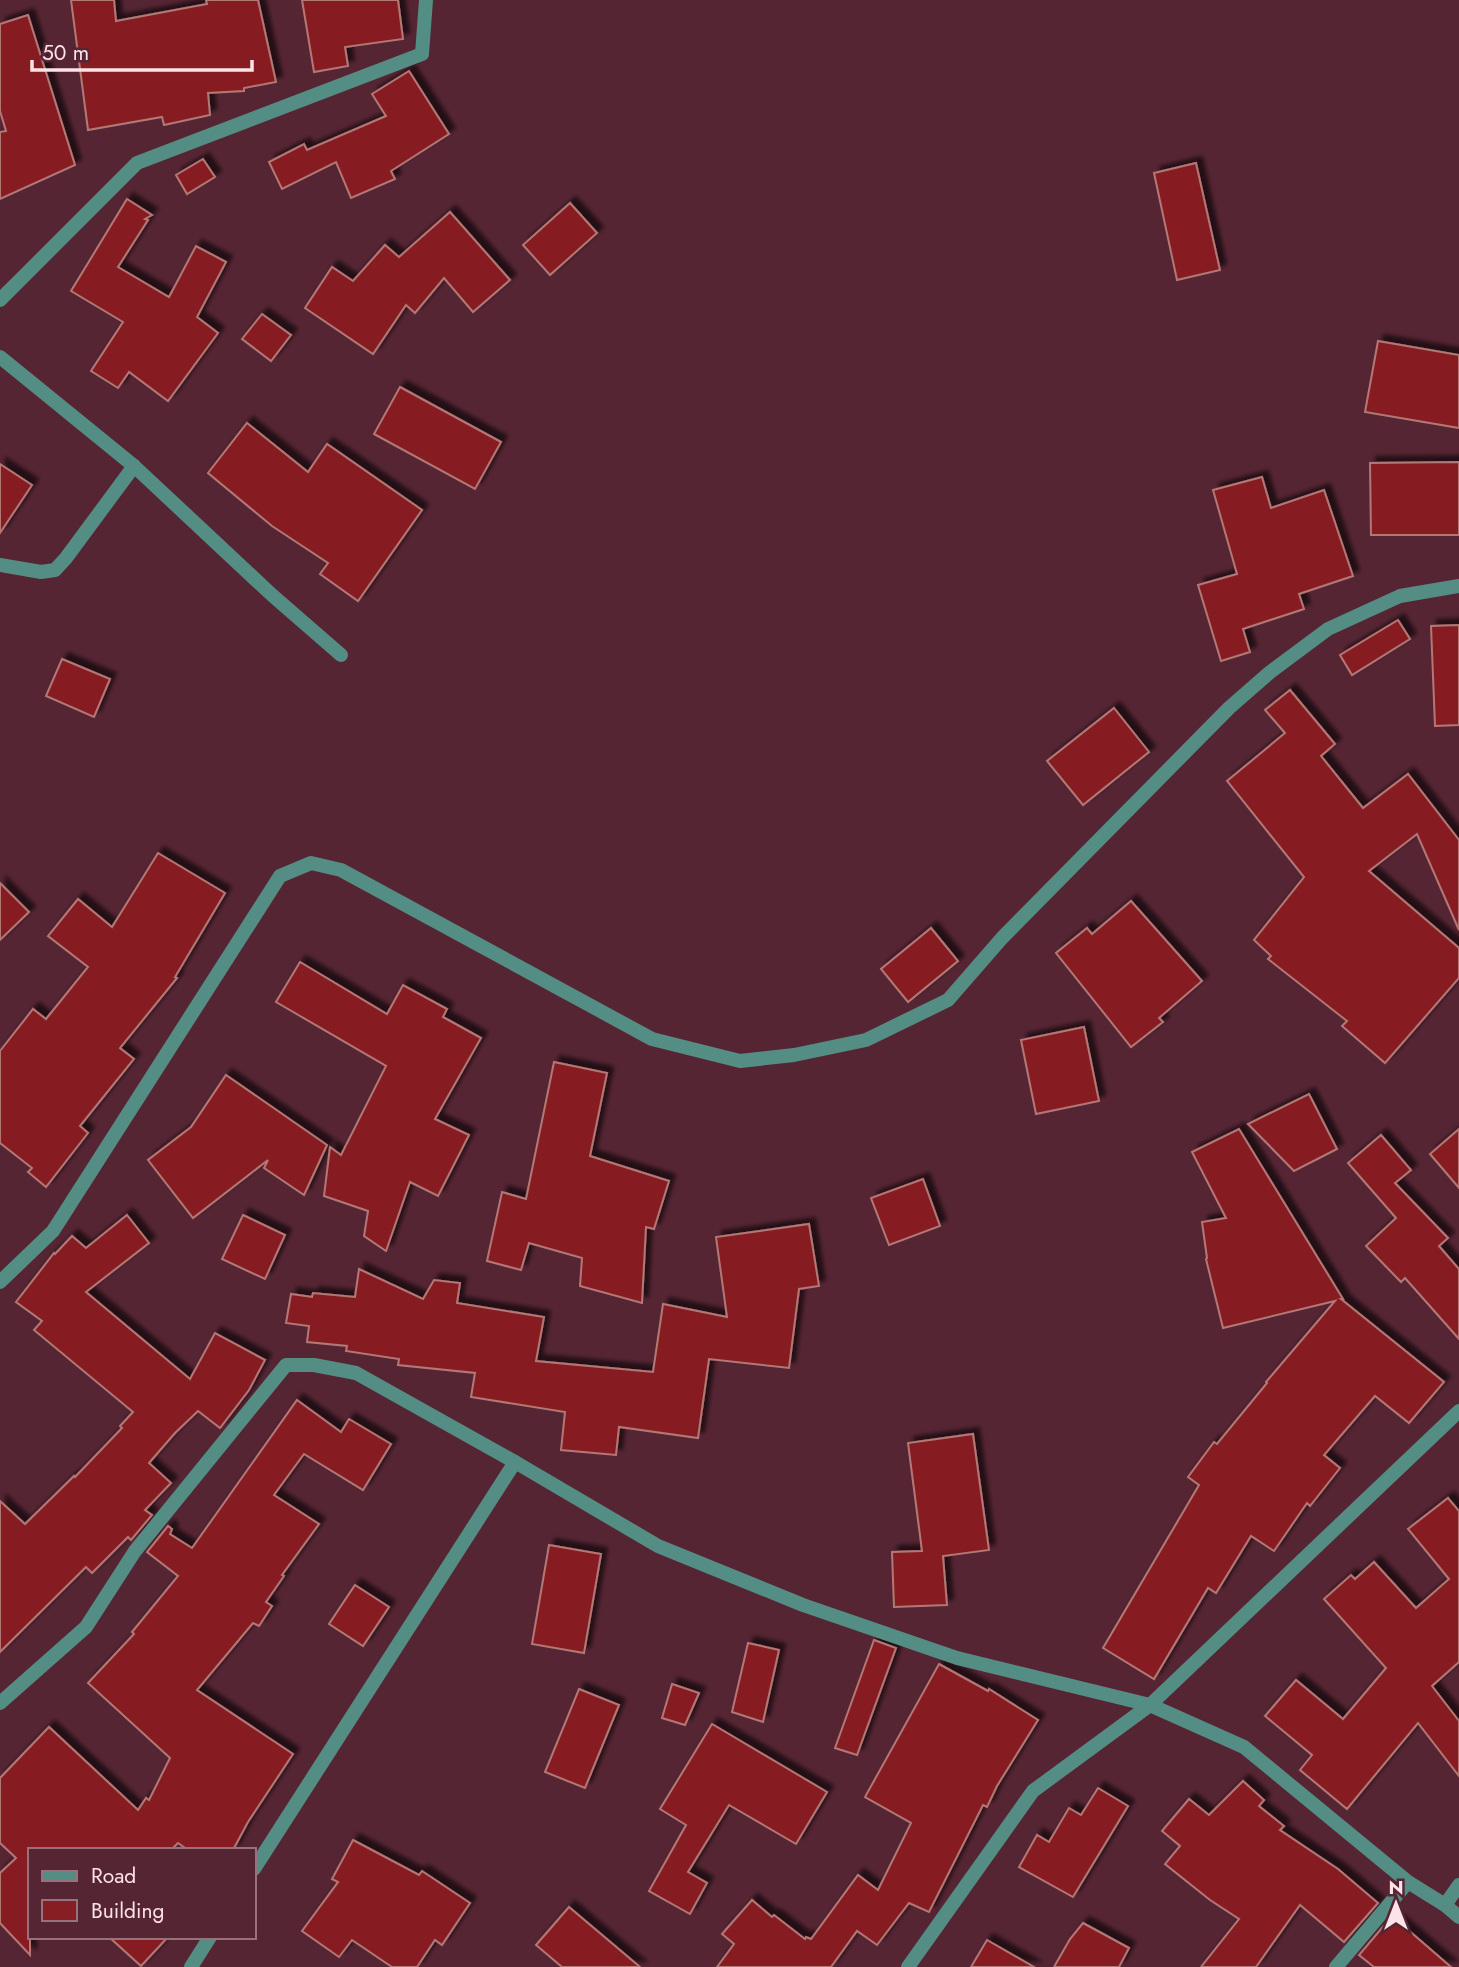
<svg xmlns="http://www.w3.org/2000/svg" width="1459" height="1967" font-family="Jost,sans-serif">
  <style>
    .building { fill: #861e24; stroke: #b37875; stroke-width: 2; filter: url(#shadow) }
    .lines { fill: none; stroke-linecap: round; stroke-linejoin: round }
    .street { stroke: #548d84; stroke-width: 14 }
  </style>
  <defs>
    <filter id="shadow"><feDropShadow dx="6" dy="-6" stdDeviation="2" flood-color="#0009"/></filter>
  </defs>
  <rect width="100%" height="100%" fill="#562534"/>
  <!-- building -->
  <g class="building">
    <polygon points="71,0 114,0 116,21 207,4 206,0 258,0 276,82 244,88 244,91 208,93 210,115 164,125 162,117 88,130"/>
    <polygon points="302,0 398,0 403,39 345,47 348,66 314,72"/>
    <polygon points="28,15 75,165 0,199 0,132 6,131 0,111 0,24"/>
    <polygon points="409,71 449,134 391,171 395,179 351,198 336,162 282,189 269,162 304,144 307,150 386,116 372,94"/>
    <polygon points="203,159 215,177 187,194 176,175"/>
    <polygon points="1196,163 1220,270 1177,280 1154,173"/>
    <polygon points="127,199 152,215 145,219 148,220 118,267 169,297 196,246 226,262 197,317 218,333 168,401 129,372 118,388 91,371 123,322 71,291"/>
    <polygon points="570,203 597,233 550,275 523,245"/>
    <polygon points="450,212 510,280 473,312 444,278 415,313 406,305 373,354 305,308 332,267 353,281 385,245 399,257"/>
    <polygon points="262,314 291,335 271,361 242,339"/>
    <polygon points="1378,341 1459,355 1459,428 1365,412"/>
    <polygon points="400,387 501,442 475,489 374,434"/>
    <polygon points="247,423 308,472 327,444 422,510 358,601 320,574 328,563 272,526 208,473"/>
    <polygon points="1459,462 1459,535 1371,535 1370,463"/>
    <polygon points="0,464 32,485 0,533"/>
    <polygon points="1262,477 1271,508 1324,490 1353,576 1299,594 1304,609 1243,629 1250,652 1221,661 1198,585 1237,574 1213,490"/>
    <polygon points="1398,620 1410,639 1352,675 1340,655"/>
    <polygon points="1459,625 1459,725 1435,726 1431,626"/>
    <polygon points="62,659 110,679 94,717 46,696"/>
    <polygon points="1290,690 1335,744 1321,756 1363,808 1408,774 1459,840 1459,930 1417,834 1369,871 1459,948 1459,978 1385,1063 1342,1026 1347,1021 1268,959 1271,956 1254,940 1304,877 1227,781 1285,733 1265,710"/>
    <polygon points="1114,708 1149,752 1083,805 1047,761"/>
    <polygon points="158,853 225,893 175,977 177,978 120,1048 134,1059 80,1126 88,1133 46,1187 28,1172 32,1168 0,1143 0,1051 33,1009 46,1019 88,967 48,936 78,899 112,927"/>
    <polygon points="0,883 29,912 0,940"/>
    <polygon points="1131,901 1202,981 1159,1018 1163,1022 1131,1047 1056,953 1087,928 1092,934"/>
    <polygon points="931,928 958,961 908,1002 881,969"/>
    <polygon points="300,962 387,1014 403,985 447,1009 443,1017 481,1038 435,1119 469,1135 438,1196 410,1182 386,1251 364,1236 368,1211 324,1196 330,1147 341,1155 386,1066 276,1002"/>
    <polygon points="1084,1027 1099,1101 1036,1114 1021,1040"/>
    <polygon points="554,1062 607,1073 590,1156 669,1181 654,1229 646,1227 642,1303 580,1286 582,1258 529,1243 521,1270 487,1261 502,1192 526,1199"/>
    <polygon points="226,1075 327,1145 304,1195 264,1168 268,1160 193,1218 148,1160 191,1127"/>
    <polygon points="1309,1094 1337,1149 1294,1171 1248,1124"/>
    <polygon points="1239,1129 1343,1299 1341,1299 1444,1382 1409,1423 1375,1396 1324,1455 1340,1468 1310,1506 1307,1503 1274,1551 1251,1536 1216,1593 1208,1588 1154,1679 1103,1648 1199,1485 1188,1477 1214,1442 1217,1444 1267,1383 1266,1382 1335,1301 1223,1328 1206,1259 1207,1258 1202,1222 1226,1218 1192,1152"/>
    <polygon points="1459,1129 1459,1188 1430,1154"/>
    <polygon points="1381,1135 1411,1170 1395,1183 1448,1238 1439,1246 1459,1269 1459,1339 1405,1278 1401,1282 1366,1246 1396,1218 1348,1163"/>
    <polygon points="923,1179 940,1226 889,1245 871,1198"/>
    <polygon points="127,1215 149,1243 86,1292 190,1379 215,1333 265,1360 249,1390 220,1428 198,1411 175,1433 149,1463 171,1483 145,1510 152,1515 131,1540 128,1537 92,1573 86,1567 0,1652 0,1501 25,1524 74,1476 75,1477 122,1428 120,1426 133,1412 34,1330 42,1321 16,1302 54,1253 55,1254 72,1236 86,1248"/>
    <polygon points="243,1215 285,1235 265,1279 222,1259"/>
    <polygon points="809,1224 819,1286 799,1289 789,1368 709,1359 698,1438 619,1427 616,1455 561,1450 565,1412 471,1397 475,1373 398,1365 399,1359 346,1351 347,1346 307,1342 309,1326 286,1323 291,1294 312,1297 313,1293 355,1297 359,1269 423,1299 434,1280 460,1283 457,1303 544,1317 536,1361 653,1372 663,1304 727,1317 716,1237"/>
    <polygon points="297,1400 341,1432 349,1419 391,1444 363,1490 304,1454 274,1495 319,1524 282,1575 284,1576 266,1602 272,1606 259,1626 253,1623 197,1690 293,1754 248,1822 233,1850 188,1850 178,1843 171,1850 30,1850 30,1955 0,1923 0,1873 16,1858 0,1843 0,1778 49,1727 138,1810 146,1798 149,1800 170,1758 88,1683 134,1634 132,1632 178,1576 147,1552 168,1526 172,1529 170,1534 192,1548"/>
    <polygon points="973,1434 989,1550 943,1556 947,1605 894,1607 892,1552 922,1551 908,1443"/>
    <polygon points="1448,1498 1459,1511 1459,1662 1432,1686 1459,1721 1459,1776 1418,1723 1347,1809 1300,1770 1312,1755 1265,1716 1296,1680 1343,1719 1386,1668 1324,1599 1351,1575 1355,1579 1374,1562 1416,1608 1449,1579 1408,1529"/>
    <polygon points="549,1545 601,1554 584,1653 532,1644"/>
    <polygon points="355,1585 389,1607 363,1646 329,1624"/>
    <polygon points="874,1640 896,1648 857,1755 835,1748"/>
    <polygon points="748,1643 779,1650 763,1722 732,1712"/>
    <polygon points="939,1664 988,1691 989,1689 1038,1720 997,1786 987,1807 983,1805 929,1912 909,1903 877,1945 857,1931 831,1967 717,1967 734,1944 722,1934 752,1900 772,1917 774,1915 805,1939 806,1937 811,1939 858,1875 878,1890 911,1823 865,1797"/>
    <polygon points="672,1684 699,1693 685,1725 662,1718"/>
    <polygon points="579,1689 619,1705 585,1788 545,1772"/>
    <polygon points="712,1724 827,1792 796,1844 729,1805 688,1872 707,1883 690,1914 649,1891 686,1825 660,1809"/>
    <polygon points="1243,1781 1264,1800 1259,1806 1284,1826 1280,1830 1338,1869 1378,1903 1344,1942 1300,1905 1256,1967 1201,1967 1239,1919 1210,1900 1165,1864 1180,1846 1162,1831 1189,1799 1209,1815"/>
    <polygon points="1098,1788 1128,1806 1073,1897 1019,1867 1037,1835 1049,1842 1069,1808 1081,1815"/>
    <polygon points="353,1840 419,1875 422,1871 470,1903 442,1945 435,1940 417,1967 392,1967 352,1940 339,1957 302,1931 338,1882 332,1879"/>
    <polygon points="569,1907 640,1967 562,1967 536,1945"/>
    <polygon points="1392,1916 1451,1967 1374,1967 1359,1955"/>
    <polygon points="1083,1923 1129,1948 1119,1967 1054,1967 1070,1939"/>
    <polygon points="109,1937 168,1937 141,1966"/>
    <polygon points="987,1940 1034,1967 971,1967"/>
  </g>
  <g class="lines">
    <!-- street -->
    <g class="street">
      <polyline points="0,300 137,163 422,54 426,0"/>
      <polyline points="0,357 134,466 272,595 341,655"/>
      <polyline points="0,565 41,572 55,570 66,558 134,466"/>
      <polyline points="0,1282 53,1231 280,876 311,863 341,870 652,1039 740,1061 794,1055 866,1040 948,1000 1002,938 1229,708 1269,673 1328,629 1400,596 1459,586"/>
      <polyline points="0,1703 86,1627 135,1551 286,1365 314,1365 356,1373 515,1462 658,1546 803,1605 957,1658 1150,1705 1244,1747 1408,1882 1445,1905 1459,1917"/>
      <polyline points="254,1869 515,1462"/>
      <polyline points="1445,1905 1459,1885"/>
      <polyline points="191,1967 210,1937"/>
      <polyline points="908,1967 1033,1791 1150,1705 1459,1411"/>
      <polyline points="1336,1967 1408,1882"/>
    </g>
  </g>
  <!-- legend -->
  <rect x="28" y="1848" width="228" height="91" fill="#562534" stroke="#99717c" stroke-width="2"/>
  <rect x="42" y="1871" width="35" height="10" fill="#548d84" stroke="#99717c" stroke-width="2"/>
  <text x="91" y="1883" font-size="21" fill="#fde3e8">Road</text>
  <rect x="42" y="1900" width="35" height="21" fill="#861e24" stroke="#99717c" stroke-width="2"/>
  <text x="91" y="1918" font-size="21" fill="#fde3e8">Building</text>
  <!-- north arrow -->
  <g transform="translate(1396 1904)" stroke="#562534" stroke-width="5" paint-order="stroke">
  <path d="M0-5L12 26L0 18L-12 26Z" fill="#fde3e8"/>
  <text y="-10" font-size="19" font-weight="bold" text-anchor="middle" fill="#fde3e8">N</text>
  </g>
  <!-- scale -->
  <path d="M32 60v10h220v-10" fill="none" stroke="#fde3e8" stroke-width="3.5"/>
  <text x="42" y="60" font-size="21" fill="#fde3e8" stroke="#562534" stroke-width="5" paint-order="stroke">50 m</text>
</svg>
